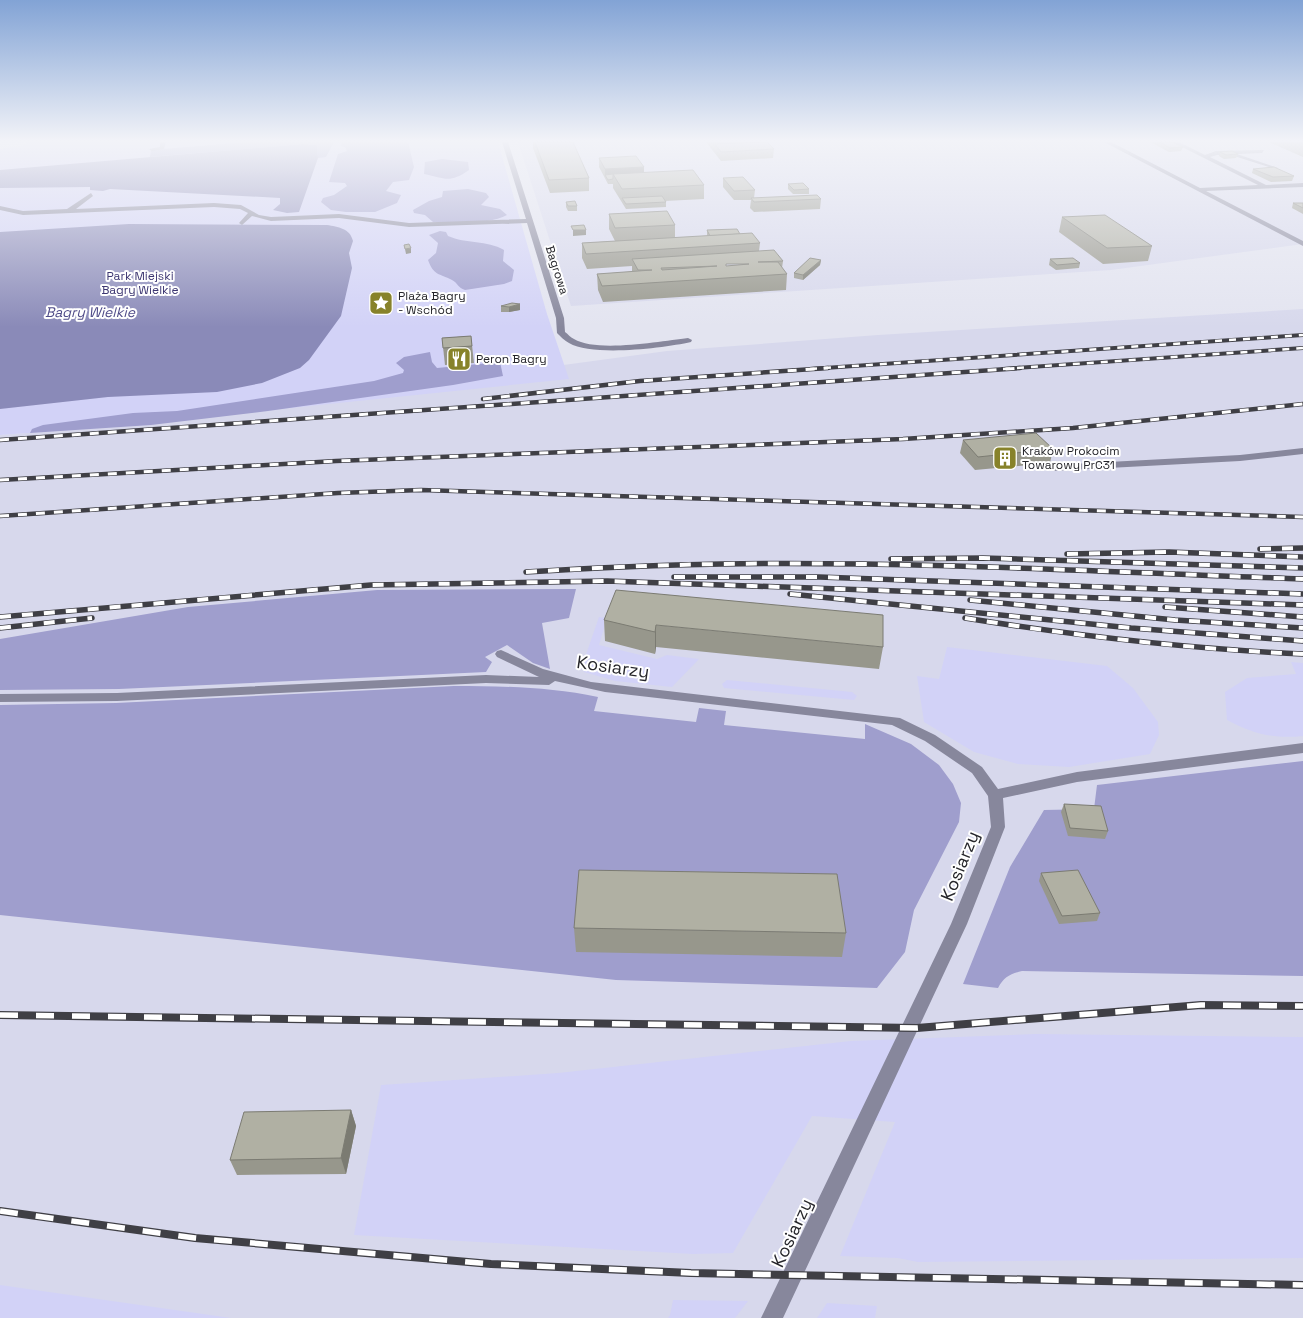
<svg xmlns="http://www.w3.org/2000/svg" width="1303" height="1318" font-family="'Space Grotesk',sans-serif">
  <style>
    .built { fill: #d7d8ec }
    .green { fill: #d2d2f7 }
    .forest { fill: #9f9ecd }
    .water { fill: #8a8ab8 }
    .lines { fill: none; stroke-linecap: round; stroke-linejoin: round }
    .minor { fill: #87879c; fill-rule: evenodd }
    .rail-far3-casing { stroke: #3f3f45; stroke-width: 4 }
    .rail-far2-casing { stroke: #3f3f45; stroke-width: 4.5 }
    .rail-far1-casing { stroke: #3f3f45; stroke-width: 5.5 }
    .rail-casing { stroke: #3f3f45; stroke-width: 8 }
    .rail-far3 { stroke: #fff; stroke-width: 2.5; stroke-dasharray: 7; stroke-linecap: butt }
    .rail-far2 { stroke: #fff; stroke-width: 3; stroke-dasharray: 9; stroke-linecap: butt }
    .rail-far1 { stroke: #fff; stroke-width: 4; stroke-dasharray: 11; stroke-linecap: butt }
    .rail { stroke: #fff; stroke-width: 5.5; stroke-dasharray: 18; stroke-linecap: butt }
    .wall { fill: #97978c; fill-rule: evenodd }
    .shaded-wall { fill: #7b7b72 }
    .building { fill: #b0b0a3; stroke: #7b7b72; fill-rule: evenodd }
    .labels { text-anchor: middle; stroke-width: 4; stroke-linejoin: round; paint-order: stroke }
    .far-street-label { font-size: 12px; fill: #26262b; stroke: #fff }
    .far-park-label { font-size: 12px; fill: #3c3671; stroke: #fff }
    .far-poi-label { font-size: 12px; fill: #26262b; stroke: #fff; text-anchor: start }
    .far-water-label { font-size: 14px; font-style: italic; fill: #504c89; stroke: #fff }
    .near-street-label { font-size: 18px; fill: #26262b; stroke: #fff }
  </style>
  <rect width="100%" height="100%" fill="#e3e4f0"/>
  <!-- built -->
  <g class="built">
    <polygon points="518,142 1303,142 1303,244 1111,270 571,306"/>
    <polygon points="1303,309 1303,1318 0,1318 0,435 98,428 667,351 878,335"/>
  </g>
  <!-- green -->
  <g class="green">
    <polygon points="26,142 498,142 547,314 569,379 98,428 0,435 0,149 28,145"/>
    <polygon points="599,617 607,618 599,645 657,659 667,655 699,659 672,687 615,681 584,672 582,666"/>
    <polygon points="947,647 1107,666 1133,688 1158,722 1159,735 1150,754 1069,767 1018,764 974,752 924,722 917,676 939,679"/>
    <path d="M1291 662 1303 663V736C1274 739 1253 734 1227 720L1225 692 1247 678 1296 674Z"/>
    <polygon points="727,680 852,692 857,696 854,700 724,688 722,684"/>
    <polygon points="1036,1034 1303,1037 1303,1258 918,1262 898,1258 840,1256 895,1122 812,1116 733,1253 693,1254 354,1235 381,1085 558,1073 851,1041"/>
    <polygon points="0,1285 231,1318 0,1318"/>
    <polygon points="673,1300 748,1301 735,1318 668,1318 670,1315"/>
    <polygon points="827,1303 877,1306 875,1318 817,1318"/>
  </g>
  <!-- forest -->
  <g class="forest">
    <polygon points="249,142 334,142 326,157 318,158 317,145 303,144 150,157 151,150"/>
    <polygon points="342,142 408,142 414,167 409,180 393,182 386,191 401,195 397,203 375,212 346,212 331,210 321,202 323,198 334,195 347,186 345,183 329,182 338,154 347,151 345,147 341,146"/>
    <path d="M442 159 468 162 469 170C449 184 445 178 424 174L425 162Z"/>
    <path d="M468 189 486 193 489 197 481 205 500 209 507 215C490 225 454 222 433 222L425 215 414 213 413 210 429 201 442 197 443 191Z"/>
    <path d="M440 231 446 232 448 236C466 244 487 240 504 250L503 261 514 270 512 281 504 284 465 290C458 288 458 283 452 280 439 273 434 276 428 260L436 253 438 243 429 235Z"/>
    <polygon points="430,352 432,362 437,368 500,362 503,376 453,385 268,411 151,425 30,433 32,429 43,425 133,413 177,411 374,381 403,373 404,370 396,363 404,357"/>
    <polygon points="576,589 569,618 542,623 550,669 533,663 507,645 485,657 492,662 486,672 119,689 0,690 0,639 188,607 377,590"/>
    <path d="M454 686C503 686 550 687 598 697L594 711 696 722 699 708 726 711 724 725 865 739V724L911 744 939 765 953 784 961 803 959 822 914 910 905 952 877 988 616 980 0 915V705L116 703Z"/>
    <path d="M1303 761V976L1022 971C1010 974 1004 977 998 988L963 984 1010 867 1044 810 1094 809 1097 785Z"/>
  </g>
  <!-- water -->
  <g class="water">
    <polygon points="303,144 317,145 318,158 299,212 287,213 273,210 280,204 280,198 110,189 103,191 90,190 90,187 0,188 0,170"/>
    <path d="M129 224 327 225C338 227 350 228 353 241L349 253 352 268 341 316 309 360 300 368 262 383 217 392 108 397 0 409V232Z"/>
  </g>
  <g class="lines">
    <!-- minor -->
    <g class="minor">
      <polygon points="160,142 166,142 164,149 152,151 149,149 160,147"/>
      <path d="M502 142H508L564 318 565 332C568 334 571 338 574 339 597 353 661 341 688 338L692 340 691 342C664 348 593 357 569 343 565 341 560 336 557 333L556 318 527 223 409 227 339 218 271 221 252 216 242 225 239 223 248 213 240 209 214 207 23 215 0 210V206L23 211 67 209 91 193 93 196 76 209 214 203 241 205 259 215 271 217 339 214 409 223 526 219Z"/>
      <polygon points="1104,142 1111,142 1200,188 1258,185 1172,142 1179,142 1205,155 1216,151 1264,150 1262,153 1237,154 1278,168 1278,170 1234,156 1234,154 1217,155 1210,157 1266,185 1303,183 1303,187 1206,191 1303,241 1303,246"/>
      <polygon points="1303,448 1303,454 1240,461 1052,471 1047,468 1052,465 1240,455"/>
      <polygon points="501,650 543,669 591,682 900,718 935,735 982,767 998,789 1077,772 1303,743 1303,753 1077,782 1003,798 1005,827 967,924 783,1318 761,1318 951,924 991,827 988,796 972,773 925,741 892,725 605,692 555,681 549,685 486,683 117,701 0,702 0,694 117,693 486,675 539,677 497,657 495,654 497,651"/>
    </g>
    <!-- rail-far3 casing -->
    <g class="rail-far3-casing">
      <g id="rail-far3">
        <polyline points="810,369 1303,335"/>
        <polyline points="1003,369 1303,348"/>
      </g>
    </g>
    <!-- rail-far2 casing -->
    <g class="rail-far2-casing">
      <g id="rail-far2">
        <polyline points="483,399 640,381 828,368"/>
        <polyline points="0,440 1020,368"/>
        <polyline points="0,480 336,461 903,439 1073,428 1303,404"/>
        <polyline points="0,516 338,493 421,490 1303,517"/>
      </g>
    </g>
    <!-- rail-far1 casing -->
    <g class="rail-far1-casing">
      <g id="rail-far1">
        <polyline points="1260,549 1303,548"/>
        <polyline points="1067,554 1169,552 1303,557"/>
        <polyline points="891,559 983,558 1303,568"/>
        <path d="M526 572C591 568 656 565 721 564 915 561 1109 572 1303 579"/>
        <polyline points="674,577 819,577 1303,594"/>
        <polyline points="790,594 1131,628 1303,641"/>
        <polyline points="970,600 1175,620 1303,628"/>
        <polyline points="1165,607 1303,617"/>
        <polyline points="0,617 371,585 607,581 1303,605"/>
        <path d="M965 618C1077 636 1189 649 1303 654"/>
        <polyline points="0,628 92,618"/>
      </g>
    </g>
    <!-- rail casing -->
    <g class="rail-casing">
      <g id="rail">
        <polyline points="0,1015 917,1028 1201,1005 1303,1006"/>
        <polyline points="0,1211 195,1238 491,1264 691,1273 1303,1285"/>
      </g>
    </g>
    <!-- rail-far3 -->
    <use href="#rail-far3" class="rail-far3"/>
    <!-- rail-far2 -->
    <use href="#rail-far2" class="rail-far2"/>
    <!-- rail-far1 -->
    <use href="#rail-far1" class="rail-far1"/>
    <!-- rail -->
    <use href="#rail" class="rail"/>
  </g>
  <!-- wall -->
  <g class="wall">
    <polygon points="533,142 573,142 589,178 589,191 550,193 533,148"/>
    <polygon points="706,142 767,142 774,149 773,158 721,161"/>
    <polygon points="1150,142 1172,142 1183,147 1181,151 1169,152"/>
    <polygon points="1269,142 1303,142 1303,157"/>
    <polygon points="1220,152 1238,154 1236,158 1224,159 1219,156"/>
    <polygon points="599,158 644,167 644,172 704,185 704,199 665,201 666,202 666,207 626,209 613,188 613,184 608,184 599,167"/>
    <polygon points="1253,169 1294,176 1292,181 1271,182 1252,173"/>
    <polygon points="723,178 755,190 754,198 821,199 820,209 754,212 750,208 751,200 734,200 723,187"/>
    <polygon points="788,184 809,189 809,194 793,194 788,189"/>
    <polygon points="566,202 577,206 577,211 568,211 566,207"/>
    <polygon points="1293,203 1303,203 1303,214 1292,208"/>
    <path d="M609 214 675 225V238L707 236V230L740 234 760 243 759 251 783 261 782 268 787 274 786 290 603 302 598 290 597 274 632 272V266L587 269 582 258V243L615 241 609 229ZM726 264H749L726 266Z"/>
    <polygon points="1062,217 1152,246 1148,261 1103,264 1059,232"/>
    <polygon points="1050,259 1080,263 1079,268 1056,270 1049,265"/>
    <polygon points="821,260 820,265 803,280 794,278 794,273"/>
    <polygon points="520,304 520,310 509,312 501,312 501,306"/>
    <polygon points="471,336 474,363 445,365 442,338"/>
    <polygon points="963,440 1053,449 1050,463 975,470 960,453"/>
    <polygon points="604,620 883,647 879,669 656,647 655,654 605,641"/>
    <polygon points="1064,804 1108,831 1105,839 1068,836 1061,812"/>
    <polygon points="1041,873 1100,913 1097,921 1059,924 1039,881"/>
    <polygon points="574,928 846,933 842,957 576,952"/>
    <polygon points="351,1110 356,1126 346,1174 237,1175 230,1160"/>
  </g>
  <!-- shaded-wall -->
  <g class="shaded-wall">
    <polygon points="644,167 644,176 613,174 605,175 605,169"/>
    <polygon points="573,230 586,230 586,235 573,236"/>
    <polygon points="411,248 411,253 406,254 405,249"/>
    <polygon points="821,260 820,265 803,280 803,275"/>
    <polygon points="520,304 520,310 509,312 509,307"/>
    <polygon points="656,625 656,647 655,654 655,632"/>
    <polygon points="351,1110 356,1126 346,1174 341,1158"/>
  </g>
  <!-- building -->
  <g class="building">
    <polygon points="535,142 573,142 589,178 549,180"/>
    <polygon points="767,142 774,149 721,152 715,144"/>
    <polygon points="1160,142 1172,142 1183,147 1170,148"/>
    <polygon points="1232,151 1238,154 1226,155 1220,152"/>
    <polygon points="636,156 644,167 605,169 599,158"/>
    <polygon points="1274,167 1294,176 1273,177 1253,169"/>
    <polygon points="693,170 704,185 622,189 613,174"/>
    <polygon points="613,174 613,179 608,180 605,175"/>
    <polygon points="743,177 755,190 734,191 723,178"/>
    <polygon points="803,183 809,189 794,190 788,184"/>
    <polygon points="817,195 821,199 754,202 751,198"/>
    <polygon points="662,196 666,202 626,204 622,198"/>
    <polygon points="575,201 577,206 568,206 566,202"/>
    <polygon points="1293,203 1303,203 1303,208"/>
    <polygon points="667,211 675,225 615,228 609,214"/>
    <polygon points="1105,215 1152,246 1107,248 1062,217"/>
    <polygon points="584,225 586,230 573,230 571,226"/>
    <polygon points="737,229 740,234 710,236 707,230"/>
    <polygon points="752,233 760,243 586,254 582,243"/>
    <polygon points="409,244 411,248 405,249 404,245"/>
    <path d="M774 250 783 261 758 262H778L787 274 602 286 597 274 652 270H638L632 259ZM726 264H749L726 266ZM717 266 662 270 661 268Z"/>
    <polygon points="810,258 821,260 803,275 794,273"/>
    <polygon points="1073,258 1080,263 1057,265 1050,259"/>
    <polygon points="512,303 520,304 509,307 501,306"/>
    <polygon points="471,336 472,346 443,348 442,338"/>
    <polygon points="1036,433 1053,449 978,457 963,440"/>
    <polygon points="616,590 883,615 883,647 656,625 655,632 604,620"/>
    <polygon points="1064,804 1101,806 1108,831 1070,828"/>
    <polygon points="579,870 837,874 846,933 574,928"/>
    <polygon points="1078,870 1100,913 1062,916 1041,873"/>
    <polygon points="351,1110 341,1158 230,1160 244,1112"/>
  </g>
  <!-- sky -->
  <linearGradient id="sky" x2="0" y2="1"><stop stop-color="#82a3d5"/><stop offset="0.43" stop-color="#f2f3f8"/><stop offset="1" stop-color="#f2f3f8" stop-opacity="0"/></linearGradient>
  <rect width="1303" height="327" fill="url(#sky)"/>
  <!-- icons -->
  <defs>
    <g id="sight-square" transform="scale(1.25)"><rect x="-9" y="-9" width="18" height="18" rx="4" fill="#87822a" stroke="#fff"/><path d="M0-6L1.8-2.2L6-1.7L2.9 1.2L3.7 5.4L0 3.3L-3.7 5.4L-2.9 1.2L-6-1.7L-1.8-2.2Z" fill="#fff"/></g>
    <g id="restaurant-square" transform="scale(1.25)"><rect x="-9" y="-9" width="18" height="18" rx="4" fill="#87822a" stroke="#fff"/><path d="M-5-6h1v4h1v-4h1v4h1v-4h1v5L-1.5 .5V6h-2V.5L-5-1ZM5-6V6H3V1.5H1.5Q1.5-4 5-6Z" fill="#fff"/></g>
    <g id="building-square" transform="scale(1.25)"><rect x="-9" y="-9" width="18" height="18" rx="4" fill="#87822a" stroke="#fff"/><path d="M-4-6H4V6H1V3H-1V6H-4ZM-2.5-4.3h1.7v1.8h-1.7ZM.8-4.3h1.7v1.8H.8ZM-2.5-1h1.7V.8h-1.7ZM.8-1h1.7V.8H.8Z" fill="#fff"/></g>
  </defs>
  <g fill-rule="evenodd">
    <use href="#sight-square" x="381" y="303"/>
    <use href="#restaurant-square" x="459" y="359"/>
    <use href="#building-square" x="1005" y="458"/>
  </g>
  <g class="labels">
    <!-- far-street labels -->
    <g class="far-street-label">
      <text transform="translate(557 270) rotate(72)" y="4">Bagrowa</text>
    </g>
    <!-- far-park labels -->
    <g class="far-park-label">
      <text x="140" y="280">Park Miejski<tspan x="140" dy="14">Bagry Wielkie</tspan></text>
    </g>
    <!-- far-poi labels -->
    <g class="far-poi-label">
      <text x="398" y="300">Plaża Bagry<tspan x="398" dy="14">- Wschód</tspan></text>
      <text x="476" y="363">Peron Bagry</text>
      <text x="1022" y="455">Kraków Prokocim<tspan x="1022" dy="14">Towarowy PrC31</tspan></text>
    </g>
    <!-- far-water labels -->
    <g class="far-water-label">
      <text x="90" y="317">Bagry Wielkie</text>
    </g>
    <!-- near-street labels -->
    <g class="near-street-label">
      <text transform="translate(613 667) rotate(8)" y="6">Kosiarzy</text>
      <text transform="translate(960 866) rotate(-68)" y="6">Kosiarzy</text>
      <text transform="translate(792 1233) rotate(-65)" y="6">Kosiarzy</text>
    </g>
  </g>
</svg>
